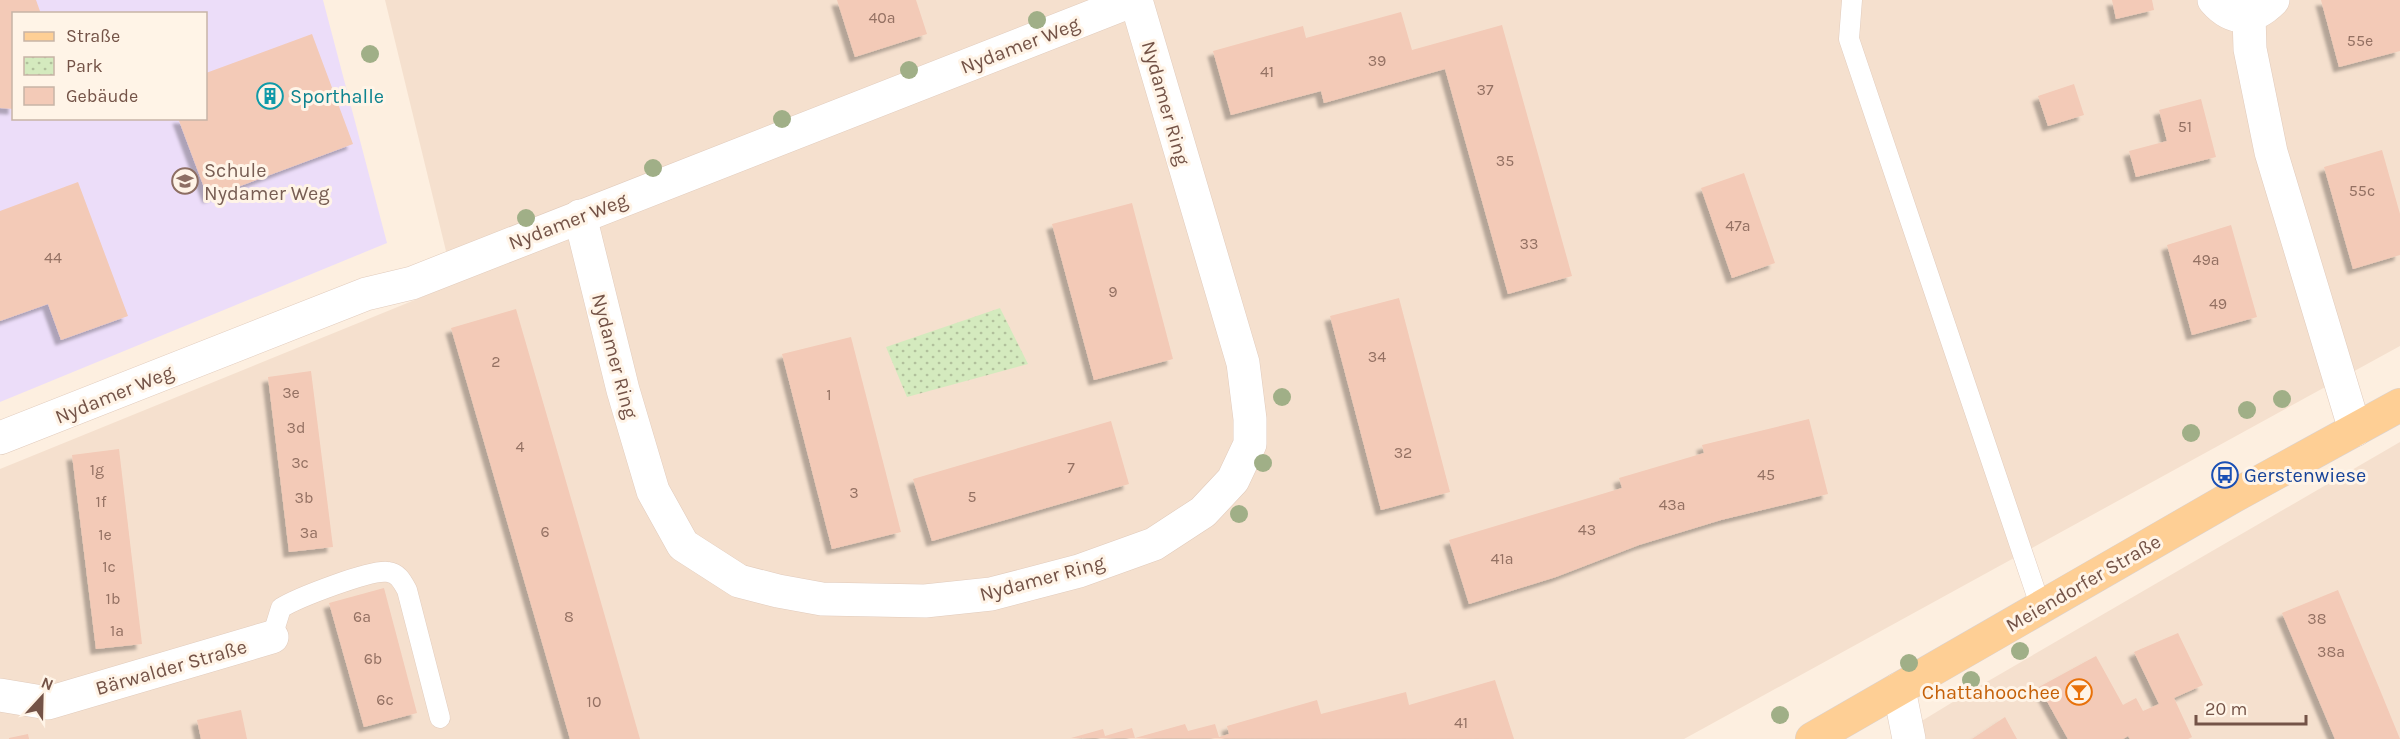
<svg xmlns="http://www.w3.org/2000/svg" width="2400" height="739" font-family="Karla,sans-serif">
  <style>
    .residential { fill: #f5e0ce }
    .education { fill: #ecddf9; fill-rule: evenodd }
    .park { fill: url(#park-dots) }
    .building { fill: #f3cab7; filter: url(#shadow) }
    .lines { fill: none; stroke-linecap: round; stroke-linejoin: round }
    .lane-casing { stroke: #e1cbbc; stroke-width: 21 }
    .street-casing { stroke: #e1cbbc; stroke-width: 34 }
    .primary-casing { stroke: #dbd2cf; stroke-width: 34 }
    .lane { stroke: #fff; stroke-width: 20 }
    .street { stroke: #fff; stroke-width: 33 }
    .primary { stroke: #fecf95; stroke-width: 33 }
    .tree { fill: #a0af87 }
    .labels { text-anchor: middle; stroke-width: 6; stroke-linejoin: round; paint-order: stroke }
    .number-label { font-size: 16px; fill: #947163 }
    .street-label { font-size: 20px; fill: #745347; stroke: #fff4e7 }
    .culture-label { font-size: 20px; fill: #0d838f; stroke: #fff4e7; text-anchor: start }
    .education-label { font-size: 20px; fill: #785e54; stroke: #fff4e7; text-anchor: start }
    .transit-label { font-size: 20px; fill: #164399; stroke: #fff4e7; text-anchor: start }
    .food-label { font-size: 20px; fill: #c56008; stroke: #fff4e7; text-anchor: end }
  </style>
  <defs>
    <pattern id="park-dots" width="8" height="8" patternUnits="userSpaceOnUse" patternTransform="scale(1.5)"><rect width="8" height="8" fill="#d4eabe"/><path d="M2 2h.1M6 6h.1" fill="none" stroke="#b1c09c" stroke-width="1.8" stroke-linecap="round"/></pattern>
    <filter id="shadow"><feDropShadow dx="-5.5" dy="5.5" stdDeviation="1.5" flood-color="#0004"/></filter>
  </defs>
  <rect width="100%" height="100%" fill="#fdefe0"/>
  <!-- residential -->
  <g class="residential">
    <polygon points="385,0 2400,0 2400,346 1684,739 0,739 0,469 454,284"/>
    <polygon points="2400,442 2400,739 1892,739 1971,691"/>
  </g>
  <!-- education -->
  <path class="education" d="M0 0H323L387 243 0 402ZM14 14H206V118H14Z"/>
  <!-- park -->
  <polygon class="park" points="1000,308 1028,364 907,397 886,347"/>
  <!-- building -->
  <g class="building">
    <polygon points="0,0 36,0 41,14 14,14 14,109 0,108"/>
    <polygon points="837,0 916,0 927,34 855,57"/>
    <polygon points="2112,0 2152,0 2154,10 2116,19"/>
    <polygon points="2321,0 2400,0 2400,51 2339,67"/>
    <polygon points="1401,12 1412,50 1502,25 1572,276 1508,294 1445,69 1324,103 1321,91 1231,115 1213,51 1303,26 1306,38"/>
    <polygon points="312,34 353,144 208,198 178,118 206,118 206,73"/>
    <polygon points="2074,84 2084,115 2048,126 2038,96"/>
    <polygon points="2201,99 2216,157 2136,177 2129,151 2167,141 2159,110"/>
    <polygon points="2382,150 2400,214 2400,255 2353,269 2324,167"/>
    <polygon points="1744,173 1775,263 1732,278 1701,188"/>
    <polygon points="78,182 128,316 61,340 48,304 0,321 0,211"/>
    <polygon points="1132,203 1173,359 1094,380 1052,224"/>
    <polygon points="2231,225 2257,317 2192,335 2167,245"/>
    <polygon points="1399,298 1450,492 1381,510 1330,316"/>
    <polygon points="516,309 590,564 640,739 570,739 451,328"/>
    <polygon points="851,337 901,532 832,549 782,354"/>
    <polygon points="311,371 333,547 289,552 268,377"/>
    <polygon points="1809,419 1828,494 1721,520 1639,545 1556,577 1469,604 1449,540 1622,488 1619,478 1704,453 1702,445"/>
    <polygon points="1111,421 1129,484 932,541 913,479"/>
    <polygon points="119,449 142,644 96,649 72,455"/>
    <polygon points="384,588 417,713 364,727 329,603"/>
    <polygon points="2338,590 2380,690 2400,739 2335,739 2282,613"/>
    <polygon points="2178,633 2203,685 2174,698 2192,737 2188,739 2130,739 2128,736 2123,739 2068,739 2039,687 2096,656 2123,705 2136,698 2143,711 2159,704 2134,652"/>
    <polygon points="1495,680 1514,739 1071,738 1103,729 1105,736 1132,728 1135,738 1185,724 1188,731 1215,724 1219,737 1229,734 1227,726 1317,700 1321,714 1406,692 1409,705"/>
    <polygon points="241,710 247,739 201,739 197,720"/>
    <polygon points="2005,717 2017,739 1972,739"/>
    <polygon points="28,734 29,739 9,739 9,738"/>
  </g>
  <g class="lines">
    <!-- lane casing -->
    <g class="lane-casing">
      <g id="lane">
        <polyline points="1852,0 1849,39 2041,608"/>
        <path d="M272 637 281 608C297 598 371 569 388 572 398 573 402 581 407 590L440 718"/>
      </g>
    </g>
    <!-- street casing -->
    <g class="street-casing">
      <g id="street">
        <path d="M2214 0C2233 22 2253 20 2273 0"/>
        <polyline points="2249,16 2250,49 2271,152 2355,430"/>
        <polyline points="580,216 623,390 653,491 683,545 739,581 778,591 822,599 925,601 991,594 1079,571 1154,544 1203,512 1233,480 1250,444 1250,419 1243,363 1136,0"/>
        <polyline points="0,438 366,294 412,283 1134,0"/>
        <polyline points="1899,689 1909,739"/>
        <polyline points="0,695 48,703 272,637"/>
      </g>
    </g>
    <!-- primary casing -->
    <g class="primary-casing">
      <polyline id="primary" points="1812,739 2234,496 2400,405"/>
    </g>
    <!-- lane -->
    <use href="#lane" class="lane"/>
    <!-- street -->
    <use href="#street" class="street"/>
    <!-- primary -->
    <use href="#primary" class="primary"/>
  </g>
  <!-- trees -->
  <g class="tree">
    <circle cx="1037" cy="20" r="9"/>
    <circle cx="370" cy="54" r="9"/>
    <circle cx="909" cy="70" r="9"/>
    <circle cx="782" cy="119" r="9"/>
    <circle cx="653" cy="168" r="9"/>
    <circle cx="526" cy="218" r="9"/>
    <circle cx="1282" cy="397" r="9"/>
    <circle cx="2282" cy="399" r="9"/>
    <circle cx="2247" cy="410" r="9"/>
    <circle cx="2191" cy="433" r="9"/>
    <circle cx="1263" cy="463" r="9"/>
    <circle cx="1239" cy="514" r="9"/>
    <circle cx="2020" cy="651" r="9"/>
    <circle cx="1909" cy="663" r="9"/>
    <circle cx="1971" cy="680" r="9"/>
    <circle cx="1780" cy="715" r="9"/>
  </g>
  <!-- icons -->
  <defs>
    <g id="building-ring" transform="scale(1.35)"><circle r="9.5" fill="#fff4e7" stroke="#0f9aa8" stroke-width="1.5"/><path d="M-4-6H4V6H1V3H-1V6H-4ZM-2.5-4.3h1.7v1.8h-1.7ZM.8-4.3h1.7v1.8H.8ZM-2.5-1h1.7V.8h-1.7ZM.8-1h1.7V.8H.8Z" fill="#0f9aa8"/></g>
    <g id="school-ring" transform="scale(1.35)"><circle r="9.5" fill="#fff4e7" stroke="#8d6e63" stroke-width="1.5"/><path d="M0-5L7-2L0 1L-7-2ZM-4 1L0 2.5L4 1V4Q0 6-4 4Z" fill="#8d6e63"/></g>
    <g id="bus-ring" transform="scale(1.35)"><circle r="9.5" fill="#fff4e7" stroke="#1a4fb4" stroke-width="1.5"/><path d="M-5-6H5V4H4V6H2V4H-2V6H-4V4H-5ZM-3.5-4V0h7V-4ZM-3.5 1.2v1.5H-2V1.2ZM2 1.2v1.5H3.5V1.2Z" fill="#1a4fb4"/></g>
    <g id="bar-ring" transform="scale(1.35)"><circle r="9.5" fill="#fff4e7" stroke="#e8710a" stroke-width="1.5"/><path d="M-6-5H6L.8 .8V4.5H3.5V6h-7V4.5H-.8V.8Z" fill="#e8710a"/></g>
  </defs>
  <g fill-rule="evenodd">
    <use href="#building-ring" x="270" y="96"/>
    <use href="#school-ring" x="185" y="181"/>
    <use href="#bus-ring" x="2225" y="475"/>
    <use href="#bar-ring" x="2079" y="692"/>
  </g>
  <g class="labels">
    <!-- number labels -->
    <g class="number-label">
      <text x="882" y="23">40a</text>
      <text x="2360" y="46">55e</text>
      <text x="1377" y="66">39</text>
      <text x="1267" y="77">41</text>
      <text x="1485" y="95">37</text>
      <text x="2185" y="132">51</text>
      <text x="1505" y="166">35</text>
      <text x="2362" y="196">55c</text>
      <text x="1738" y="231">47a</text>
      <text x="1529" y="249">33</text>
      <text x="53" y="263">44</text>
      <text x="2206" y="265">49a</text>
      <text x="1113" y="297">9</text>
      <text x="2218" y="309">49</text>
      <text x="1377" y="362">34</text>
      <text x="496" y="367">2</text>
      <text x="291" y="398">3e</text>
      <text x="829" y="400">1</text>
      <text x="296" y="433">3d</text>
      <text x="520" y="452">4</text>
      <text x="1403" y="458">32</text>
      <text x="300" y="468">3c</text>
      <text x="1071" y="473">7</text>
      <text x="97" y="475">1g</text>
      <text x="1766" y="480">45</text>
      <text x="854" y="498">3</text>
      <text x="972" y="502">5</text>
      <text x="304" y="503">3b</text>
      <text x="101" y="507">1f</text>
      <text x="1672" y="510">43a</text>
      <text x="1587" y="535">43</text>
      <text x="545" y="537">6</text>
      <text x="309" y="538">3a</text>
      <text x="105" y="540">1e</text>
      <text x="1502" y="564">41a</text>
      <text x="109" y="572">1c</text>
      <text x="113" y="604">1b</text>
      <text x="362" y="622">6a</text>
      <text x="569" y="622">8</text>
      <text x="2317" y="624">38</text>
      <text x="117" y="636">1a</text>
      <text x="2331" y="657">38a</text>
      <text x="373" y="664">6b</text>
      <text x="385" y="705">6c</text>
      <text x="594" y="707">10</text>
      <text x="1461" y="728">41</text>
    </g>
    <!-- street labels -->
    <g class="street-label">
      <text transform="translate(1020 45) rotate(-21)" y="7">Nydamer Weg</text>
      <text transform="translate(1166 103) rotate(74)" y="7">Nydamer Ring</text>
      <text transform="translate(568 221) rotate(-21)" y="7">Nydamer Weg</text>
      <text transform="translate(615 356) rotate(75)" y="7">Nydamer Ring</text>
      <text transform="translate(114 394) rotate(-22)" y="7">Nydamer Weg</text>
      <text transform="translate(1042 578) rotate(-15)" y="7">Nydamer Ring</text>
      <text transform="translate(2083 583) rotate(-30)" y="7">Meiendorfer Straße</text>
      <text transform="translate(171 667) rotate(-16)" y="7">Bärwalder Straße</text>
    </g>
    <!-- culture labels -->
    <g class="culture-label">
      <text x="290" y="103">Sporthalle</text>
    </g>
    <!-- education labels -->
    <g class="education-label">
      <text x="204" y="177">Schule<tspan x="204" dy="23">Nydamer Weg</tspan></text>
    </g>
    <!-- transit labels -->
    <g class="transit-label">
      <text x="2244" y="482">Gerstenwiese</text>
    </g>
    <!-- food labels -->
    <g class="food-label">
      <text x="2060" y="699">Chattahoochee</text>
    </g>
  </g>
  <!-- legend -->
  <rect x="12" y="12" width="195" height="108" fill="#fff4e7" stroke="#c7b4a7" stroke-width="1.5"/>
  <rect x="24" y="32" width="30" height="9" fill="#fecf95" stroke="#c7b4a7" stroke-width="1.5"/>
  <text x="66" y="42" font-size="18" fill="#745347">Straße</text>
  <rect x="24" y="57" width="30" height="18" fill="url(#park-dots)" stroke="#c7b4a7" stroke-width="1.5"/>
  <text x="66" y="72" font-size="18" fill="#745347">Park</text>
  <rect x="24" y="87" width="30" height="18" fill="#f3cab7" stroke="#c7b4a7" stroke-width="1.5"/>
  <text x="66" y="102" font-size="18" fill="#745347">Gebäude</text>
  <!-- north arrow -->
  <g transform="translate(42 697) rotate(22)" stroke="#fff4e7" stroke-width="4.5" paint-order="stroke">
  <path d="M0-4.5L10 22L0 15L-10 22Z" fill="#745347"/>
  <text y="-9" font-size="16" font-weight="bold" text-anchor="middle" fill="#745347">N</text>
  </g>
  <!-- scale -->
  <path d="M2196 715v9h110v-9" fill="none" stroke="#745347" stroke-width="3"/>
  <text x="2205" y="715" font-size="18" fill="#745347" stroke="#fff4e7" stroke-width="4.5" paint-order="stroke">20 m</text>
</svg>
